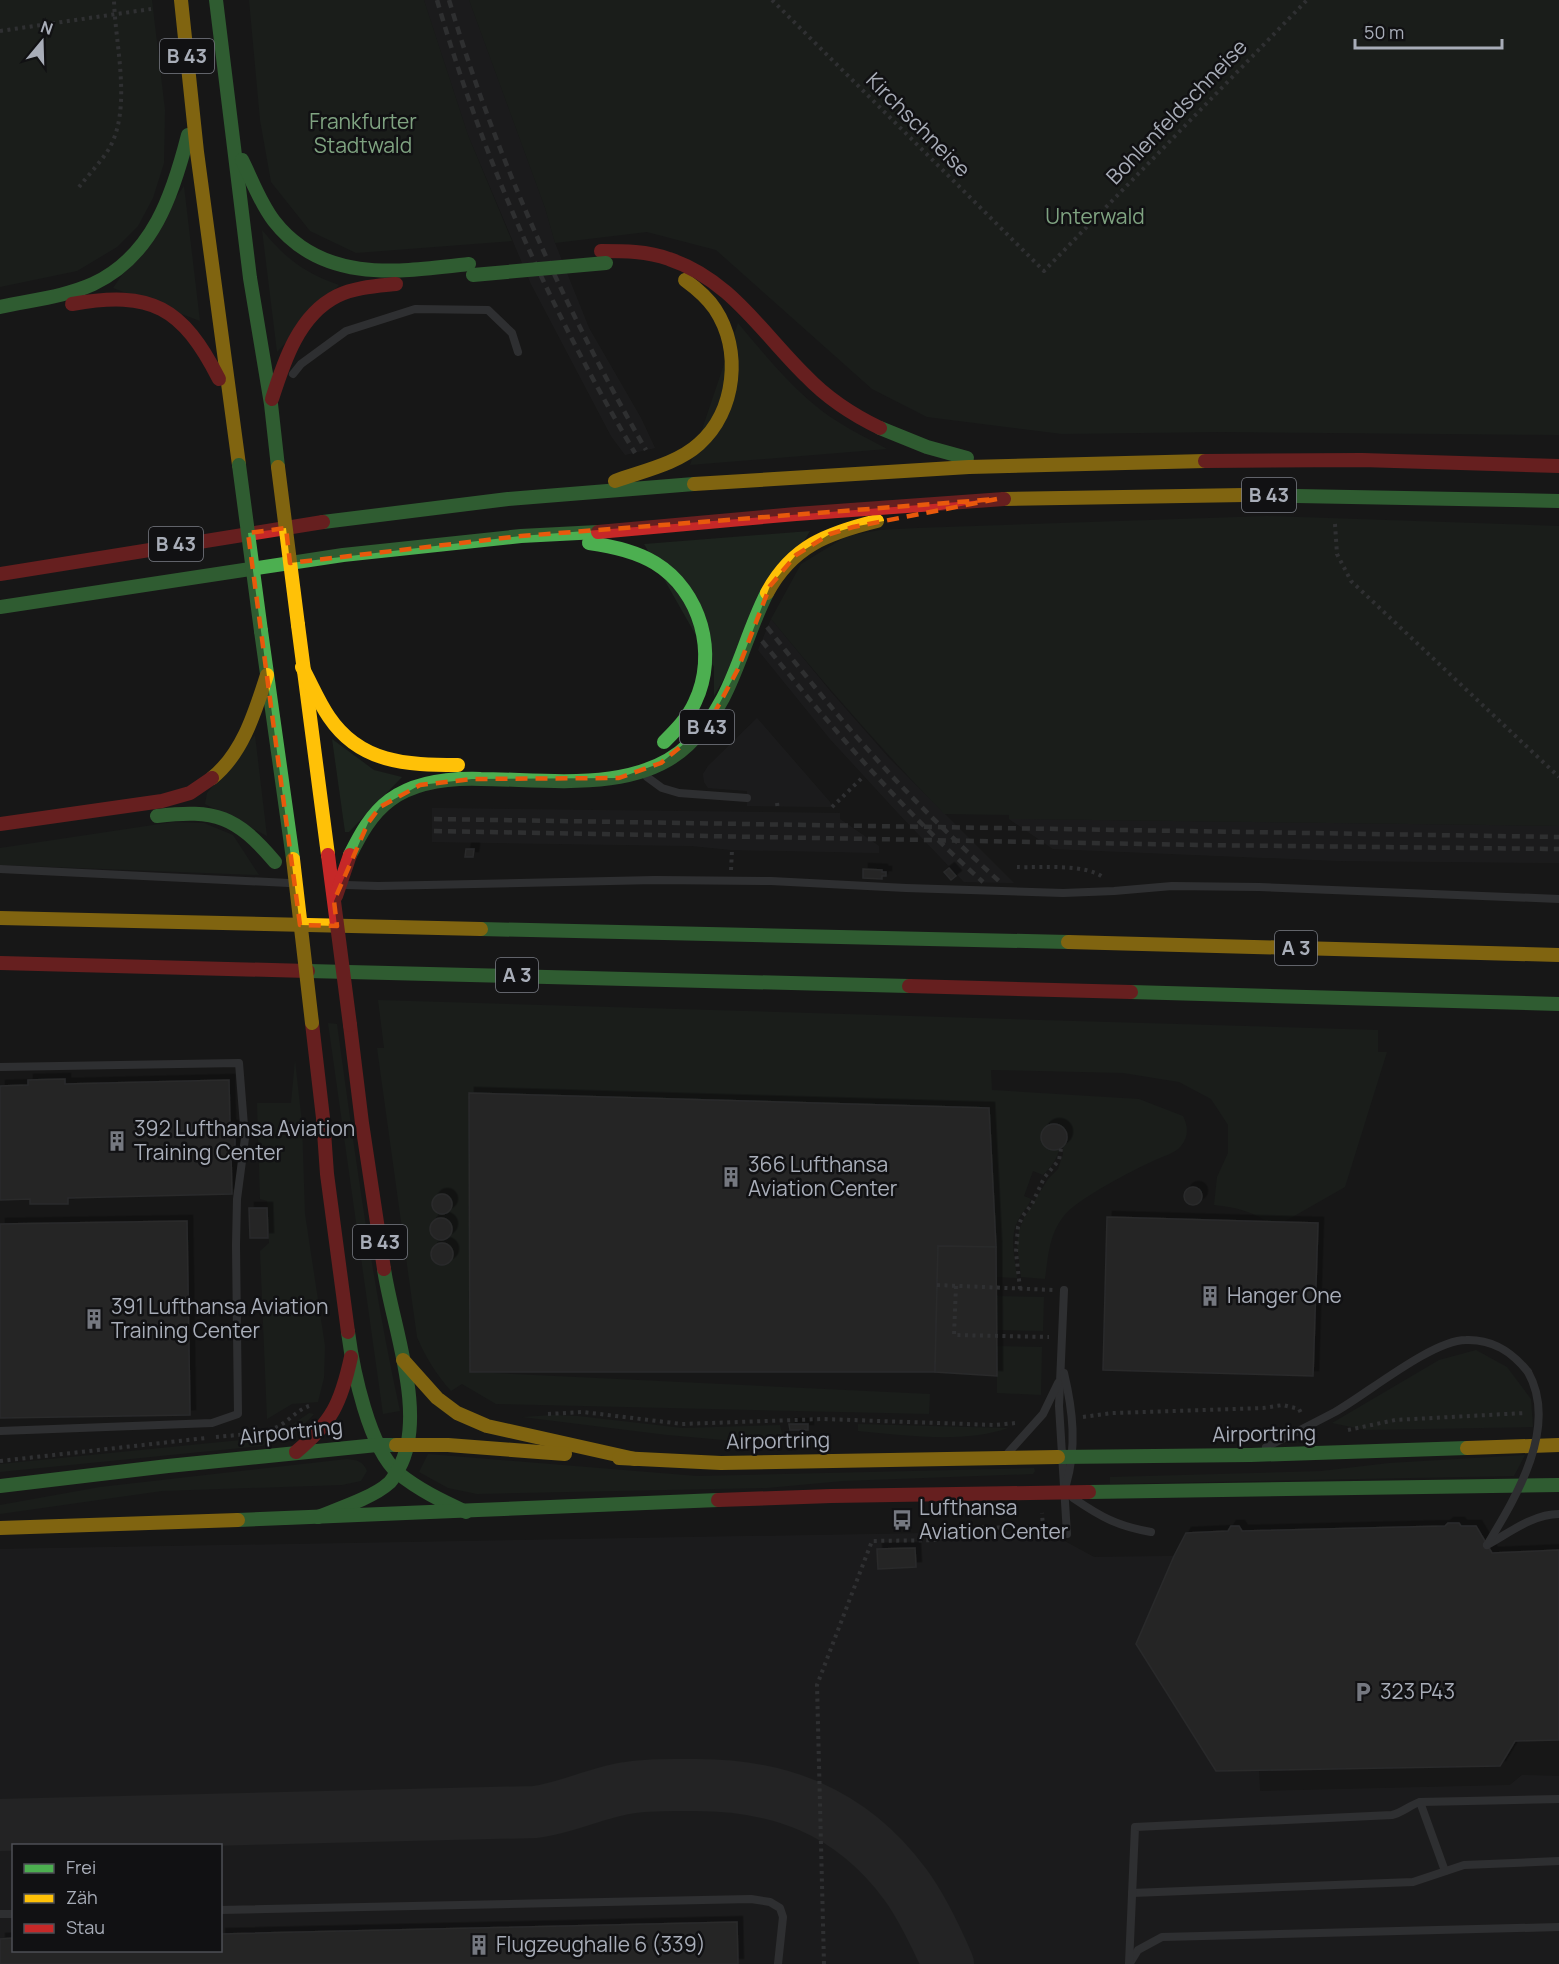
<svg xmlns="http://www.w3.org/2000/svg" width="1559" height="1964" font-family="Manrope,sans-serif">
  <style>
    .built { fill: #212123; fill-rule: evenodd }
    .green { fill: #1d241e }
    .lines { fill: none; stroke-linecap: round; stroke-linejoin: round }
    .taxiway { stroke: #313233; stroke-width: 52 }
    .building { fill: #353536; stroke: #3f4043; stroke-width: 1.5; filter: url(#shadow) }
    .path { stroke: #4d4e52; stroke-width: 4; stroke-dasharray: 3 4.5; stroke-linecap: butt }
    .lane { stroke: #4b4c50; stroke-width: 8 }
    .fast { stroke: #4caf50; stroke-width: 14 }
    .slow { stroke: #ffc107; stroke-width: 14 }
    .jam { stroke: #c62828; stroke-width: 14 }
    .rail { stroke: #4b4c4f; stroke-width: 4.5; stroke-dasharray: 8 6; stroke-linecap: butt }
    .lane-bridge { stroke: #4b4c50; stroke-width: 8 }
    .fast-bridge { stroke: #4caf50; stroke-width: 14 }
    .slow-bridge { stroke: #ffc107; stroke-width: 14 }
    .jam-bridge { stroke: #c62828; stroke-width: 14 }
    .marked { fill: none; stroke: #e8590c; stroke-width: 4.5; stroke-dasharray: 12 8; stroke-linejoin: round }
    .labels { text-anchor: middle; stroke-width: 5; stroke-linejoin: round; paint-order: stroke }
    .shield { fill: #111113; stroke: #7b7e86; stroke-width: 1.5 }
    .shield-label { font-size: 20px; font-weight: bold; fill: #a8adb8 }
    .street-label { font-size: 21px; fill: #a8adb8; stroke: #111113 }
    .park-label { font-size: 21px; fill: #7fa381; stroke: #111113 }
    .poi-label { font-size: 21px; fill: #a8adb8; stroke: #111113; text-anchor: start }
  </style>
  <defs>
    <filter id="shadow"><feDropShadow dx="5.5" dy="-5.5" stdDeviation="0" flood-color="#0009"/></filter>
  </defs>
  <rect width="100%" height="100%" fill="#171717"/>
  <!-- built -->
  <g class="built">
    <polygon points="424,0 469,0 545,208 555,243 589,328 641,418 655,448 625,455 611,436 531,284 468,135"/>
    <polygon points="771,619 831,692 889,758 1014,883 964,882 898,813 830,739 758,650"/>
    <polygon points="757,718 830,802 832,807 747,806 747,791 708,788 704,782 703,774 708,766"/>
    <polygon points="432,808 840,813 840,819 879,846 879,853 732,850 692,846 432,842"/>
    <polygon points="1009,819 1559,826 1559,863 1340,861 1053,849"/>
    <path d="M1046 1531 1094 1557 1174 1556 1136 1644 1216 1771H1259L1260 1791 1510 1785 1522 1775 1559 1776V1964H0V1549ZM14 1846H220V1950H14Z"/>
  </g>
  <!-- green -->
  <g class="green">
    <polygon points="0,0 152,0 165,110 164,163 153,198 138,226 117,247 77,271 0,287"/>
    <polygon points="249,0 424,0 468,135 512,241 356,253 310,231 271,182 260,120"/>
    <polygon points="469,0 1559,0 1559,435 1221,432 1062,434 927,417 872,389 716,250 647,232 555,243 545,208"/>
    <polygon points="184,186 200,321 113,288"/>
    <path d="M262 230C286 259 303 272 339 285L277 352Z"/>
    <path d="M738 323C764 354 790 386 822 411 842 426 865 437 887 449L690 465Z"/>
    <path d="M1267 516 1559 526V826L1009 819V815L944 814C883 751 826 686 771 619L801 564 847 536 880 530 917 528Z"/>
    <polygon points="810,531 714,696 714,667 644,544"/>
    <polygon points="255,735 267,836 205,804 207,793"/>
    <polygon points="332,739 374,770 402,777 349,832 345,832"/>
    <polygon points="173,822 204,823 233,835 259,875 0,865 0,848"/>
    <path d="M378 1000 1378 1030V1052H1387L1345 1187 1275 1227C1256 1213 1238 1207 1214 1205L1217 1177 1228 1153V1125L1211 1099 1179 1082 1123 1073 991 1070 992 1090 1139 1099 1183 1116C1188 1126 1189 1136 1181 1146 1176 1153 1161 1157 1153 1161 1133 1170 1075 1200 1063 1217 1049 1235 1048 1257 1045 1279L1021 1277 1017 1244 1019 1230 1024 1218 1048 1179 1058 1169 1063 1154V1148L1068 1136C1065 1126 1058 1123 1049 1125 1040 1131 1039 1140 1047 1148L1059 1150C1056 1161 1051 1167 1043 1175L1033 1171 1024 1196 1031 1199C1028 1207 1022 1213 1018 1220 1009 1237 1015 1259 1017 1278L996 1277V1247L989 1108 469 1093 471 1372 930 1394 929 1414 496 1404 462 1384 451 1391C436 1374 426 1358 417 1337L377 1048H384Z"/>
    <path d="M328 1023 337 1024C355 1154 372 1283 400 1411L383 1414Z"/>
    <polygon points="295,1060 302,1123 305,1214 325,1346 324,1378 318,1402 292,1404 267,1419 260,1251 269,1243 267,1201 260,1199 257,1103 291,1103"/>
    <polygon points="996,1296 1044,1297 1043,1331 997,1330"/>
    <polygon points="997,1346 1042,1347 1041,1395 997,1393"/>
    <polygon points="1476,1350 1507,1367 1531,1399 1533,1427 1366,1430 1332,1423 1439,1360"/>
    <path d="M309 1413 314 1414C300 1431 282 1439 262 1446L0 1472V1464L261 1438 286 1429Z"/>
    <polygon points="553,1415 578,1416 683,1428 780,1425 783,1437 778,1440 724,1440 667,1435 522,1417"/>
    <path d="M858 1424 1008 1428C963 1444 904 1435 858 1431Z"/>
    <polygon points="428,1454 697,1476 1034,1468 1035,1471 1033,1474 843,1481 767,1488 477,1494 448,1488 419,1472"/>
    <polygon points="1525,1455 1514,1476 1110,1484 1110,1477 1321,1471 1389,1463"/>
    <path d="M347 1459C357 1460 363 1461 367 1471L361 1481 342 1485 162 1491 0 1514V1505L100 1487Z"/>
  </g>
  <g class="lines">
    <!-- taxiway -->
    <path class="taxiway" d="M0 1825 535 1812C567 1808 595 1793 627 1788 648 1784 669 1785 691 1785 779 1784 851 1811 905 1884 920 1904 938 1941 948 1964"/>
  </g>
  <!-- building -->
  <g class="building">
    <polygon points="466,849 474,849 473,857 465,857"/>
    <polygon points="949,868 956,876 951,880 944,872"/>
    <polygon points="863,869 882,870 882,872 886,872 886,876 882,876 882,879 863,878"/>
    <polygon points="65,1079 65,1084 229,1080 230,1126 235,1126 235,1155 231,1155 232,1194 68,1198 68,1204 30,1204 30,1199 0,1200 0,1086 28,1085 28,1080"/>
    <polygon points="469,1093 989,1108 996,1247 938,1246 935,1372 470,1372"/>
    <circle cx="1054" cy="1137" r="13"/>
    <circle cx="1193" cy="1196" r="9"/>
    <circle cx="442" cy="1204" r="10"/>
    <polygon points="249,1208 267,1208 268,1238 250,1238"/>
    <polygon points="1107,1217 1318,1223 1313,1376 1103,1370"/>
    <circle cx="441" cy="1229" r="11"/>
    <polygon points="187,1221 190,1415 0,1418 0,1224"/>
    <circle cx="442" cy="1254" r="11"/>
    <polygon points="938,1246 996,1247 997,1376 935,1372"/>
    <polygon points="789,1424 808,1424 808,1430 790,1430"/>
    <polygon points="1448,1523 1459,1523 1461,1526 1476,1526 1492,1553 1559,1550 1559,1740 1515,1741 1500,1766 1216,1771 1136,1644 1174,1556 1186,1533 1228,1531 1231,1526 1239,1526 1242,1531 1445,1526"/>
    <polygon points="915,1548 916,1567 878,1569 877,1549"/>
    <polygon points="737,1922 738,1964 0,1964 0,1939 14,1938 14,1950 220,1950 220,1934"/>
  </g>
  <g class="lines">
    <!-- path -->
    <g class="path">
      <polyline points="772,0 1044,271 1307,0"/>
      <polyline points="0,31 151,9"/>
      <path d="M79 187C89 174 102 161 110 147 132 106 115 44 114 0"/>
      <polyline points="1335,524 1337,554 1351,581 1559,777"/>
      <polyline points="777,803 778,810"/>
      <polyline points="832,807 864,776"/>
      <path d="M1017 867C1040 868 1086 863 1104 878"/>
      <polyline points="731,870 732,850"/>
      <polyline points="937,1285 1053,1290"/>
      <polyline points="956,1286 954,1335 1049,1337"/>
      <polyline points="1020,1289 1016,1252 1018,1227 1022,1217 1032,1204 1044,1178 1059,1160 1061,1149"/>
      <polyline points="548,1414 583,1412 682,1424 823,1419 995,1425 1016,1423"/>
      <polyline points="1083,1417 1112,1413 1263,1408 1283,1405 1299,1409 1302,1415"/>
      <polyline points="1348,1430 1395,1420 1525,1413"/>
      <path d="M216 1437C236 1435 259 1434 277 1427 289 1421 297 1410 309 1406"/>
      <polyline points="0,1461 206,1438"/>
      <polyline points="824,1964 817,1685 872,1541 941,1540 941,1528 1043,1527 1042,1513"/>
    </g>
    <!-- lane -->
    <g class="lane">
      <polyline points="293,374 301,364 346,331 415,309 488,310 512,333 518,352"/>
      <polyline points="647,777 662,788 679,793 747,798"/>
      <polyline points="0,869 289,883"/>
      <polyline points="346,885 378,886 655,880 771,881 906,888 1063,893 1114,891 1172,886 1259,887 1559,899"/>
      <polyline points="0,1067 239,1063 245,1138 237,1199 236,1245 238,1414 212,1423 0,1431"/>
      <polyline points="1064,1290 1059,1406 1067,1534"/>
      <path d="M1064 1373C1073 1411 1077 1447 1066 1485"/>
      <path d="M1266 1447C1289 1436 1312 1424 1335 1412 1367 1394 1432 1340 1466 1340 1493 1339 1512 1352 1528 1372"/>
      <polyline points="1008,1453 1043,1414 1058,1383"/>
      <path d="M1073 1498C1101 1517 1117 1526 1151 1532"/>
      <path d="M1487 1545C1509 1533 1533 1514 1559 1514"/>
      <polyline points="1420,1802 1445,1871"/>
      <polyline points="1132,1893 1413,1882 1464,1865 1559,1861"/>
      <polyline points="220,1910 751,1899 770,1902 780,1908 783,1917 778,1964"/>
      <polyline points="0,1914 14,1914"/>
      <polyline points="1130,1963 1138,1950 1162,1937 1559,1927"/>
      <path d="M1129 1964 1135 1827 1392 1815C1402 1813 1410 1805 1420 1802L1559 1799"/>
    </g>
    <!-- fast -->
    <g class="fast">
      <polyline points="216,0 250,278 271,404 278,467"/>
      <path d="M242 160C252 180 260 203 274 221 323 284 399 272 469 264"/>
      <path d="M0 307C31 300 64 297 93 284 153 256 173 194 188 135"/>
      <polyline points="880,428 927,447 967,458"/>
      <polyline points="1245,495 1559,501"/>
      <polyline points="323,522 508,499 694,484"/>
      <path d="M589 543C612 546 635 551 655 563 701 591 718 654 695 702 688 718 676 730 664 742"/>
      <polyline points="0,607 343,555 521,536 598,532"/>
      <polyline points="261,631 293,859"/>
      <path d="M157 816C216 809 236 816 275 862"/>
      <path d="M350 855C360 835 371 814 390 800 416 781 450 778 481 779 546 779 637 794 688 745 734 702 740 646 767 593"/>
      <polyline points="481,929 1068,942"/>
      <polyline points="308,971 909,986"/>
      <polyline points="1131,992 1559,1004"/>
      <path d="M348 1332C353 1370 369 1448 398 1473 419 1490 442 1501 466 1512"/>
      <polyline points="1058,1457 1251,1455 1467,1448"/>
      <polyline points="0,1486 168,1466 377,1445 396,1445"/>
      <polyline points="1089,1492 1559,1485"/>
      <path d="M318 1517C338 1509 374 1497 389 1483 393 1480 396 1472 399 1468 428 1415 392 1325 384 1269"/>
      <path d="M238 1520C398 1514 558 1506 718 1500"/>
    </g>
    <!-- slow -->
    <g class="slow">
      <polyline points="181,0 197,152 239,465"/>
      <path d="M615 481C642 471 677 464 699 444 736 411 742 350 715 309 707 297 696 288 685 280"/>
      <polyline points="694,484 969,467 1205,461"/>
      <polyline points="1004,499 1245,495"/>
      <path d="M767 593C792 546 828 533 877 521"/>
      <polyline points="298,625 328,855"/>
      <path d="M302 667C311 683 318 701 329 717 360 763 406 765 458 765"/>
      <path d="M212 778C243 753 255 712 267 675"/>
      <polyline points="0,918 481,929"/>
      <polyline points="1068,942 1559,955"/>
      <polyline points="403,1360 437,1398 457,1413 487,1426 635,1459"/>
      <polyline points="396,1445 448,1445 565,1454"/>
      <polyline points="1467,1448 1559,1445"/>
      <polyline points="619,1458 721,1463 1058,1457"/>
      <polyline points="0,1528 238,1520"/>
    </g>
    <!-- jam -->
    <g class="jam">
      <path d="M601 251C624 251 647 251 669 259 730 279 762 333 806 376 827 398 853 415 880 428"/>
      <path d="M72 304C152 290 182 307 219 379"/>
      <path d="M272 399C284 361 299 315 337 296 355 287 377 286 396 284"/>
      <polyline points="1205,461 1362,460 1559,466"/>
      <polyline points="598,532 796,514 1004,499"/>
      <polyline points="0,574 323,522"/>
      <polyline points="0,824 162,801 190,793 212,778"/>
      <polyline points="0,963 308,971"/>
      <polyline points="909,986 1131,992"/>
      <polyline points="312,1023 323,1118 327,1174 348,1332"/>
      <polyline points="350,1025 362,1123 384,1269"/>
      <path d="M296 1452C332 1422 341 1403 351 1357"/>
      <polyline points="718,1500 831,1496 1089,1492"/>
    </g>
    <!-- rail -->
    <g class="rail">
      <path d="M437 0C483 159 550 310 635 453"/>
      <path d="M449 0C496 158 564 307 646 450"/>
      <path d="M767 627C801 670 834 712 870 752 911 798 955 841 1000 882"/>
      <path d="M762 641C830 726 901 809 983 882"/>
      <polyline points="434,819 1559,837"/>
      <polyline points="434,831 1198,845 1559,849"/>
    </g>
    <!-- lane-bridge -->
    <path class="lane-bridge" d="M1487 1545C1516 1497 1559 1427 1528 1372"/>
    <!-- fast-bridge -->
    <g class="fast-bridge">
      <polyline points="473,275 606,263"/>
      <polyline points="239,465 261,631"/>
    </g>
    <!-- slow-bridge -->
    <g class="slow-bridge">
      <polyline points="278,467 298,625"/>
      <polyline points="293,859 312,1023"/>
    </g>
    <!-- jam-bridge -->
    <g class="jam-bridge">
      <polyline points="328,855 350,1025"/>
      <polyline points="336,896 350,855"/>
    </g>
  </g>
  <!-- marked area -->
  <path d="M0 0H1559V1964H0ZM997 499 853 527 830 534 796 555 770 586 738 669 709 723 661 763 619 778 472 779 420 785 380 807 368 823 334 901 337 926 300 925 248 533 286 528 290 563 521 536Z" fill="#171717" fill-opacity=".55" fill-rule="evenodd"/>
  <path class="marked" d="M997 499 853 527 830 534 796 555 770 586 738 669 709 723 661 763 619 778 472 779 420 785 380 807 368 823 334 901 337 926 300 925 248 533 286 528 290 563 521 536Z"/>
  <!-- icons -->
  <defs>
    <g id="building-bare" transform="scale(1.62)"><path d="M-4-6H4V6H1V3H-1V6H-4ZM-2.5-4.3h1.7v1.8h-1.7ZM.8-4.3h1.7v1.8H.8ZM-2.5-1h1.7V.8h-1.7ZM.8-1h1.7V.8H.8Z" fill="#757880" stroke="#111113" stroke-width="2.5" paint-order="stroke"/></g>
    <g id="bus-bare" transform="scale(1.62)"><path d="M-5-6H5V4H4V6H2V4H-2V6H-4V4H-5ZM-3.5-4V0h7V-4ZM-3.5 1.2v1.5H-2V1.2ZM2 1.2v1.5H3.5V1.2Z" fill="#757880" stroke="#111113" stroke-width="2.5" paint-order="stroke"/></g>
    <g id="parking-bare" transform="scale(1.62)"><path d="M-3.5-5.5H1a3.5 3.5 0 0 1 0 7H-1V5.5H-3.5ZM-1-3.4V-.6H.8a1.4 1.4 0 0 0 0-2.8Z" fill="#757880" stroke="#111113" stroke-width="2.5" paint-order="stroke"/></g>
  </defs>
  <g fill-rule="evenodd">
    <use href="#building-bare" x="117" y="1141"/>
    <use href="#building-bare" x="731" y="1177"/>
    <use href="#building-bare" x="1210" y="1296"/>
    <use href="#building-bare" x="94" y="1319"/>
    <use href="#bus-bare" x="902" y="1520"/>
    <use href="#parking-bare" x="1363" y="1692"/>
    <use href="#building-bare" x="479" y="1945"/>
  </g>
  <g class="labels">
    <!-- shield labels -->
    <g class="shield">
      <rect x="160" y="39" width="54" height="34" rx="4.5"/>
      <rect x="1242" y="478" width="54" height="34" rx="4.5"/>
      <rect x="149" y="527" width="54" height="34" rx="4.5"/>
      <rect x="680" y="710" width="54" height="34" rx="4.5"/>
      <rect x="1275" y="931" width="42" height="34" rx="4.5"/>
      <rect x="496" y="958" width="42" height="34" rx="4.5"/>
      <rect x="353" y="1225" width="54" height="34" rx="4.5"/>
    </g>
    <g class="shield-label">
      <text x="187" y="63">B 43</text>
      <text x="1269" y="502">B 43</text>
      <text x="176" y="551">B 43</text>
      <text x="707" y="734">B 43</text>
      <text x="1296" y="955">A 3</text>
      <text x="517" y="982">A 3</text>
      <text x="380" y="1249">B 43</text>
    </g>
    <!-- street labels -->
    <g class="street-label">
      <text transform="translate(1177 112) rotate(-46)" y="7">Bohlenfeldschneise</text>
      <text transform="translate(918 125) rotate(45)" y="7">Kirchschneise</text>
      <text transform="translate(291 1432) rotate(-6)" y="7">Airportring</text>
      <text transform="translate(1264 1434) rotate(-1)" y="7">Airportring</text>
      <text transform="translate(778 1441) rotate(-1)" y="7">Airportring</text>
    </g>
    <!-- park labels -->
    <g class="park-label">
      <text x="363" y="129">Frankfurter<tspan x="363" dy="24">Stadtwald</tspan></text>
      <text x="1095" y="224">Unterwald</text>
    </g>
    <!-- poi labels -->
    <g class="poi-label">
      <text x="134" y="1136">392 Lufthansa Aviation<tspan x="134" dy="24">Training Center</tspan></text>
      <text x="748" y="1172">366 Lufthansa<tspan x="748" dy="24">Aviation Center</tspan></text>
      <text x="1227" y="1303">Hanger One</text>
      <text x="111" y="1314">391 Lufthansa Aviation<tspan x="111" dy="24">Training Center</tspan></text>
      <text x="919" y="1515">Lufthansa<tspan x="919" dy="24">Aviation Center</tspan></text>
      <text x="1380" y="1699">323 P43</text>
      <text x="496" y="1952">Flugzeughalle 6 (339)</text>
    </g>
  </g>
  <!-- legend -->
  <rect x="12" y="1844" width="210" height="108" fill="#111113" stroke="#4d4f55" stroke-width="1.5"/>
  <rect x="24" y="1864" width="30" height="9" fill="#4caf50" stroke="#4d4f55" stroke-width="1.5"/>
  <text x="66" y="1874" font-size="18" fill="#a8adb8">Frei</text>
  <rect x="24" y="1894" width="30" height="9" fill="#ffc107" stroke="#4d4f55" stroke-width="1.5"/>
  <text x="66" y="1904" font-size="18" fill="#a8adb8">Zäh</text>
  <rect x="24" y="1924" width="30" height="9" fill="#c62828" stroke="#4d4f55" stroke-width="1.5"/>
  <text x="66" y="1934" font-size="18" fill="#a8adb8">Stau</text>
  <!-- north arrow -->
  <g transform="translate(42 42) rotate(19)" stroke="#111113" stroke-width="4.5" paint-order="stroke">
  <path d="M0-4.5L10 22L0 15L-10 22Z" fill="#a8adb8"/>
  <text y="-9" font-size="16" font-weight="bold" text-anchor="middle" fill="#a8adb8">N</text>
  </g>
  <!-- scale -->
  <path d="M1355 39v9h147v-9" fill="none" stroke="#a8adb8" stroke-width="3"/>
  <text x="1364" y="39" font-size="18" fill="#a8adb8" stroke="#111113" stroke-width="4.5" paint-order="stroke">50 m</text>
</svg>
